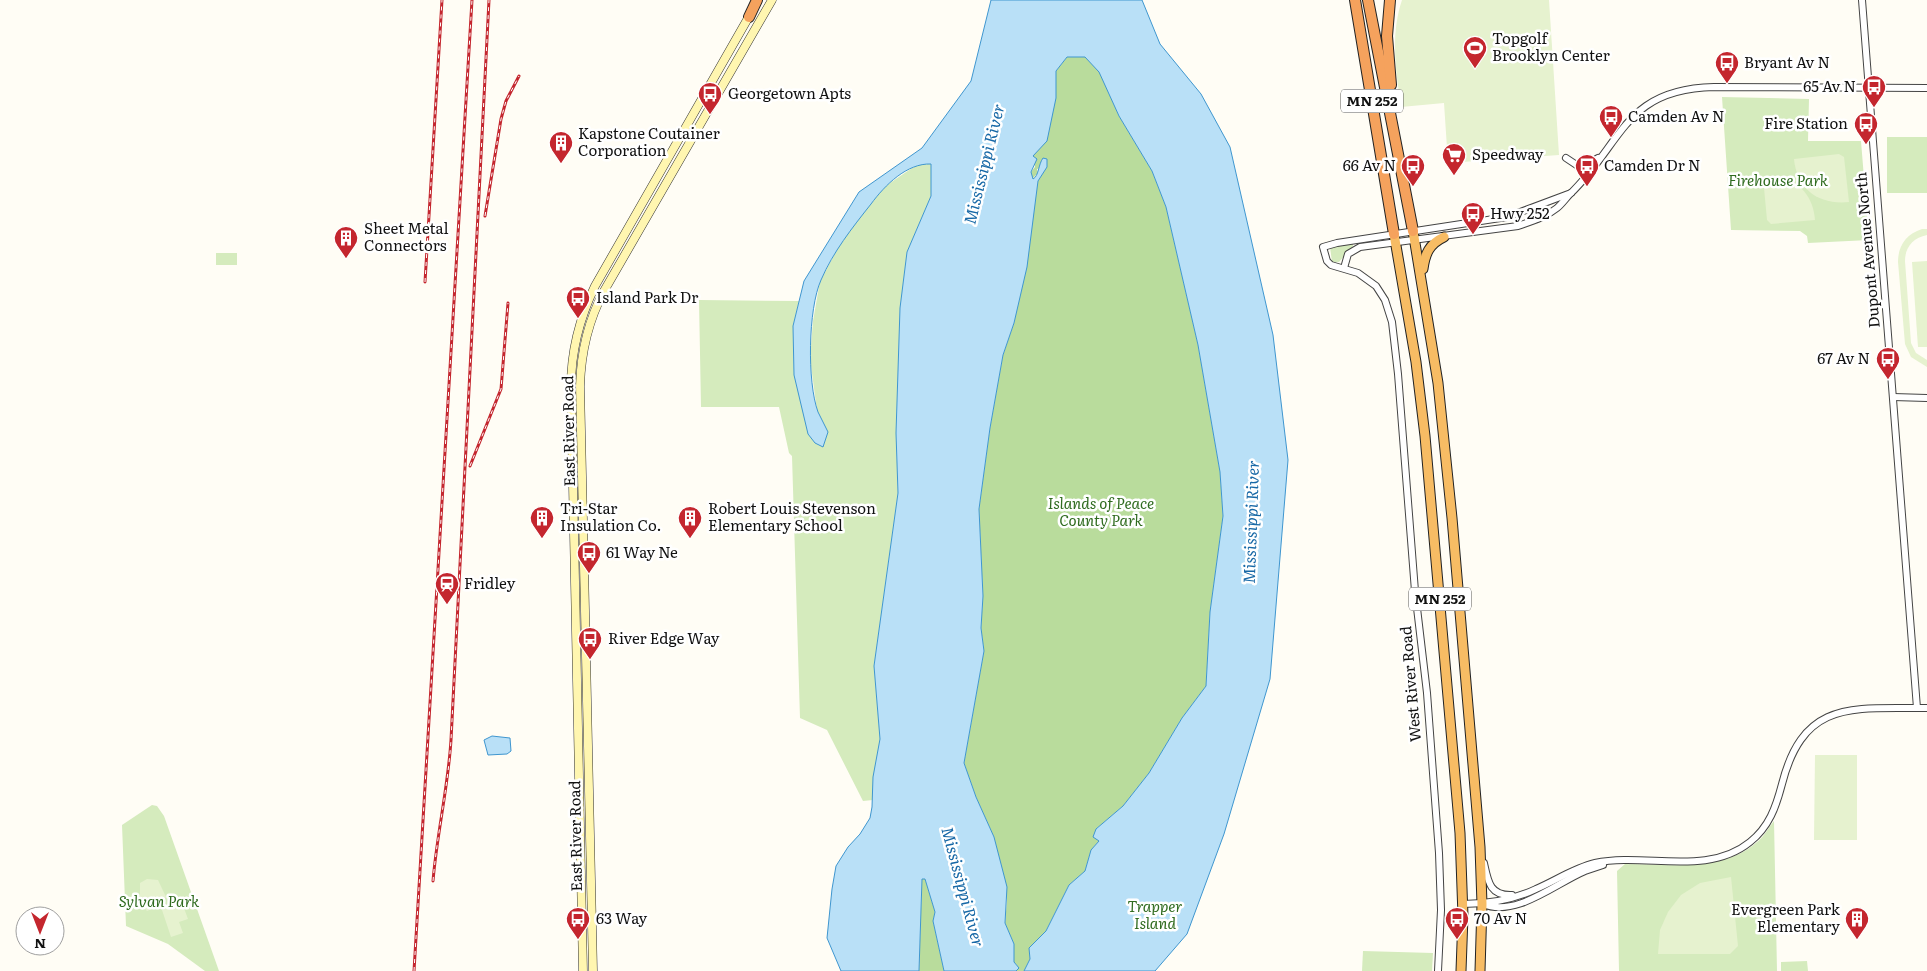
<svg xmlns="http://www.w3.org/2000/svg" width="1927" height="971" font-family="Literata,serif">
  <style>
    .green { fill: #d5ebbd }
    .forest { fill: #b9dc9c }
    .pitch { fill: #e6f2cf }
    .water { fill: #b9e0f7; stroke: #3f96cf }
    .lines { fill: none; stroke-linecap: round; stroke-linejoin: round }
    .tertiary-casing { stroke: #444; stroke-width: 8 }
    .secondary-casing { stroke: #333; stroke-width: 9 }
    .trunk-casing { stroke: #222; stroke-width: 11 }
    .motorway-casing { stroke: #222; stroke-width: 12 }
    .tertiary { stroke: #fff; stroke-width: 6 }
    .secondary { stroke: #fff6b0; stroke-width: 8 }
    .trunk { stroke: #f7bc64; stroke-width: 9 }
    .motorway { stroke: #f5a25d; stroke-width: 10 }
    .rail-casing { stroke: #c4262e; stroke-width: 3 }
    .rail { stroke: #fff; stroke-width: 1; stroke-dasharray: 4; stroke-linecap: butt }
    .labels { text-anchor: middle; stroke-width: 5; stroke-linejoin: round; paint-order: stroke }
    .shield { fill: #fff; stroke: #585858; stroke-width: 1 }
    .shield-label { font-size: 14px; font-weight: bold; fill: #111 }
    .poi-label { font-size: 15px; fill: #111; stroke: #fff; text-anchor: start }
    .park-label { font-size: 15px; font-style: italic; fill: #2f6b1f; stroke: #fff }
    .street-label { font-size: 15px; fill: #111; stroke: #fff }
    .water-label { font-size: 16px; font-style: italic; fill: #1768a6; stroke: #fff }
  </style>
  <rect width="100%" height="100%" fill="#fffdf5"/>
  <!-- green -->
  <g class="green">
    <polygon points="1722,97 1809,99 1808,141 1861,141 1869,240 1808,243 1807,236 1800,231 1731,230"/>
    <rect x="1887" y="137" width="40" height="56"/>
    <polygon points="918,164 931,164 931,196 907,252 900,308 896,433 898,493 874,666 880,739 873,800 863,801 827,730 800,718 792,456 789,453 779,407 701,407 699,300 799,301 793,326 794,375 828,432 817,411 810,358 813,321 820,281 843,239 884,187"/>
    <polygon points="1353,243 1353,246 1339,262 1332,262 1330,247"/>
    <rect x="216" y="253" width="21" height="12"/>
    <polygon points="152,805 157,806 164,816 219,971 205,971 168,944 126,926 122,825"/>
    <path d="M1774 821 1777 971H1619L1617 871 1625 864C1668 864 1722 873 1757 842 1764 837 1768 828 1774 821Z"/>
    <polygon points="1363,951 1433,953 1432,971 1362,971"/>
    <polygon points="1807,961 1808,971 1781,971 1781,962"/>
  </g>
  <!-- forest -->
  <g class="forest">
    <polygon points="1067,57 1085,57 1099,71 1119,116 1152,171 1166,207 1198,345 1220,472 1223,516 1210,612 1206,686 1182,718 1149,773 1123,806 1096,829 1099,841 1091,850 1085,871 1069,885 1046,931 1029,948 1030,959 1024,971 1016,971 1019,968 1014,962 1014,944 1005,923 1007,900 994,837 976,797 964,763 984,651 981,628 983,596 979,509 990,428 1003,355 1014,323 1038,181 1047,166 1037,169 1038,173 1032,179 1031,172 1035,167 1033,156 1056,98 1056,71"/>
    <polygon points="922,879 925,879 935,912 933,921 944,971 919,971"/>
  </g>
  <!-- pitch -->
  <g class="pitch">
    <path d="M1402 0H1549L1559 155 1448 163 1444 103 1401 107C1396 71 1390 36 1402 0Z"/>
    <path d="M1839 154 1844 157 1849 202C1819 205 1797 190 1794 159Z"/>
    <path d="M1776 176C1800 181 1813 196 1815 220L1771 224 1767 220 1763 177Z"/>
    <path d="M1922 229H1927V235C1913 238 1905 247 1905 261L1911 343 1916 353 1927 360V367L1911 357 1905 344 1898 262C1898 246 1906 234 1922 229Z"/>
    <polygon points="1927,261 1927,347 1918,347 1912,262"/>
    <polygon points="1815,755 1857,755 1857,840 1814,840"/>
    <polygon points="1731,877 1738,946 1730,954 1658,954 1660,930 1668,912 1681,895 1700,883"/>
    <polygon points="147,879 158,880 166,897 154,908 147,911 140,903 140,883"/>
    <polygon points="182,903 188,919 179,922 183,933 171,937 162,910"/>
  </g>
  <!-- water -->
  <g class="water">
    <path d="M991 0H1142L1160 44 1201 94 1230 147 1273 335 1288 460 1270 679 1224 834 1187 934 1155 971H1024L1030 959 1029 948 1046 931 1069 885 1085 871 1091 850 1099 841 1093 837 1096 829 1123 806 1149 773 1182 718 1206 686 1210 612 1223 516 1220 472 1198 345 1166 207 1152 171 1119 116 1099 72 1085 57H1067L1056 71V98L1047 141 1033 156 1037 159 1031 172 1033 179C1039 176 1038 165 1043 158L1047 159V167L1038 181 1027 267 1014 323 1003 355 990 428 979 509 983 596 981 628 984 651 964 763 976 797 994 837 1007 887 1005 923 1014 944V962L1019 968 1016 971H944L933 921 935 912 925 879H922L919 971H841L827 938 832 889 836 866 848 847 860 834 870 818 872 807 873 777 880 739 874 666 898 493 896 433 900 308 907 252 931 196V164C907 163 885 185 871 204 852 228 833 252 821 280 808 309 807 382 818 412 821 419 825 425 828 432L823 447 815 443 808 434 794 375 793 326 804 281 859 192 922 148 971 81Z"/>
    <polygon points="492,736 510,738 511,751 507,754 488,755 484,740"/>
  </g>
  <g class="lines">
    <!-- tertiary casing -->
    <g class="tertiary-casing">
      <g id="tertiary">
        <polyline points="1862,0 1917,708"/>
        <polyline points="1566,158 1578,166 1586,165 1598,158"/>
        <path d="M1344 268 1348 254 1360 247 1518 226C1532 221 1546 217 1557 208 1562 204 1566 198 1570 194 1623 143 1624 89 1714 87L1927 88"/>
        <polyline points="1893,397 1927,398"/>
        <path d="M1484 863C1488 882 1490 896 1512 895"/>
        <path d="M1463 904C1489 904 1513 900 1536 889 1555 881 1574 868 1595 863 1645 852 1707 877 1750 842 1769 827 1776 807 1782 784 1804 698 1854 709 1927 708"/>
        <path d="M1483 904C1516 918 1556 883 1585 871 1591 869 1597 867 1603 865"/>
        <polyline points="1438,971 1441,910 1439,853 1427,693 1415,591 1398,374 1392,322 1385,300 1376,286 1358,273 1331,265 1327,261 1323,247 1337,243 1507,217 1571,193"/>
      </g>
    </g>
    <!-- secondary casing -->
    <g class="secondary-casing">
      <g id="secondary">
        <path d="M583 971 571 387C571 351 579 319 595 286L751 13"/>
        <path d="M593 971 580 386C581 352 588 321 604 291L772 0"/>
      </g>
    </g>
    <!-- trunk casing -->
    <g class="trunk-casing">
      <g id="trunk">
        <polyline points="1413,231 1438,383 1452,518 1480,847 1482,904 1480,971"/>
        <polyline points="1394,234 1416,362 1425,436 1460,833 1463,916 1461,971"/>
        <path d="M1423 269C1425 254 1429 244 1444 237"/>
      </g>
    </g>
    <!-- motorway casing -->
    <g class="motorway-casing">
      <g id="motorway">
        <polyline points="1355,0 1394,234"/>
        <polyline points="1368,0 1413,231"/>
        <polyline points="1390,0 1387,36 1391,85"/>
        <polyline points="749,17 757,0"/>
      </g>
    </g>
    <!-- tertiary -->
    <use href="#tertiary" class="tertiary"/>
    <!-- secondary -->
    <use href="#secondary" class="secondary"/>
    <!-- trunk -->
    <use href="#trunk" class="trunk"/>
    <!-- motorway -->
    <use href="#motorway" class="motorway"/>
    <!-- rail casing -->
    <g class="rail-casing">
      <g id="rail">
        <polyline points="485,216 501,119 506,101 519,76"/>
        <polyline points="425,282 442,0"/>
        <polyline points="470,466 501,389 508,303"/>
        <path d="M433 881C437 833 448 788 451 740L489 0"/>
        <polyline points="414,971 472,0"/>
      </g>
    </g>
    <!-- rail -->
    <use href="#rail" class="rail"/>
  </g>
  <!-- icons -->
  <defs>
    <g id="stadium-pin" transform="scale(1.25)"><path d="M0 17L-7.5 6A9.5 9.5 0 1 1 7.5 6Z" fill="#c4262e" stroke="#fff"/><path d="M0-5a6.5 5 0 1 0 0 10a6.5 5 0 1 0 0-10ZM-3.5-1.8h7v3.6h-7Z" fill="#fff"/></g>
    <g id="bus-pin" transform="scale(1.25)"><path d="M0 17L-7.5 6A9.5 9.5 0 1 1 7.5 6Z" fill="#c4262e" stroke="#fff"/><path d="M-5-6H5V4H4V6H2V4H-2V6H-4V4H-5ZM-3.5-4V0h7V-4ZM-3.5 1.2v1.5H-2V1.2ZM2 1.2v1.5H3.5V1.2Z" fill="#fff"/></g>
    <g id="building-pin" transform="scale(1.25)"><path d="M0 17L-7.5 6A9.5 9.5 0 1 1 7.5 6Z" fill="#c4262e" stroke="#fff"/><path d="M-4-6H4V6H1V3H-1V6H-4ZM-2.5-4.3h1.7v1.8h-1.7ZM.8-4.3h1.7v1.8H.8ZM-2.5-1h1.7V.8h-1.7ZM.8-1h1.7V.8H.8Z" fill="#fff"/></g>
    <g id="supermarket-pin" transform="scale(1.25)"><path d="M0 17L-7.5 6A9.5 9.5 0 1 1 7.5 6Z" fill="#c4262e" stroke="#fff"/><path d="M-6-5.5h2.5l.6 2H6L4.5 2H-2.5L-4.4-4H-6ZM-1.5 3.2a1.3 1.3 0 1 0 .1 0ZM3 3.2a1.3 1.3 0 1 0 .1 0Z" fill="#fff"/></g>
    <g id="station-pin" transform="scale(1.25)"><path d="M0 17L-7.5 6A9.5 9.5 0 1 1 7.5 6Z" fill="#c4262e" stroke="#fff"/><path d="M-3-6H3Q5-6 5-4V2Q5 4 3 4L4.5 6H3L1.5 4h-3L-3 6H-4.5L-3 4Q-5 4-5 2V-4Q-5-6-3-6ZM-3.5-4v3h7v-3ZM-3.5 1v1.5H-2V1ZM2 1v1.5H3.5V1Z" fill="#fff"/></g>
  </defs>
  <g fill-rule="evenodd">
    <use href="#stadium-pin" x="1475" y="48"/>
    <use href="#bus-pin" x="1727" y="63"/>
    <use href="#bus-pin" x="1874" y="87"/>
    <use href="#bus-pin" x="710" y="94"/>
    <use href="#bus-pin" x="1611" y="117"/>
    <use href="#bus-pin" x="1866" y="124"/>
    <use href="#building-pin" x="561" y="143"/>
    <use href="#supermarket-pin" x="1454" y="155"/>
    <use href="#bus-pin" x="1413" y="166"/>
    <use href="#bus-pin" x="1587" y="166"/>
    <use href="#bus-pin" x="1473" y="214"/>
    <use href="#building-pin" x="346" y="238"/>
    <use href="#bus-pin" x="578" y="298"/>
    <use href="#bus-pin" x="1888" y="359"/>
    <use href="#building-pin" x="542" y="518"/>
    <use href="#building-pin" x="690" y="518"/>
    <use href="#bus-pin" x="589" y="553"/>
    <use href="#station-pin" x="447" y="584"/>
    <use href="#bus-pin" x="590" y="639"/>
    <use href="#bus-pin" x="578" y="919"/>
    <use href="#bus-pin" x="1457" y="919"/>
    <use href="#building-pin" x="1857" y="919"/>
  </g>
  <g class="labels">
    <!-- shield labels -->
    <g class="shield">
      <rect x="1341" y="89.5" width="62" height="23" rx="4"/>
      <rect x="1409" y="587.5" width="62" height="23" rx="4"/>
    </g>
    <g class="shield-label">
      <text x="1372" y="106">MN 252</text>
      <text x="1440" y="604">MN 252</text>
    </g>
    <!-- poi labels -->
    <g class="poi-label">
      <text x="1492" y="44">Topgolf<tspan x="1492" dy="17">Brooklyn Center</tspan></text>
      <text x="1744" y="68">Bryant Av N</text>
      <text x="1856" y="92" text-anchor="end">65 Av N</text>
      <text x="728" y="99">Georgetown Apts</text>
      <text x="1628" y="122">Camden Av N</text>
      <text x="1848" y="129" text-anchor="end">Fire Station</text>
      <text x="578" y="139">Kapstone Coutainer<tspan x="578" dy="17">Corporation</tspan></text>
      <text x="1472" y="160">Speedway</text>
      <text x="1396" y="171" text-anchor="end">66 Av N</text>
      <text x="1604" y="171">Camden Dr N</text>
      <text x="1490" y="219">Hwy 252</text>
      <text x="364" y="234">Sheet Metal<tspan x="364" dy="17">Connectors</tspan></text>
      <text x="596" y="303">Island Park Dr</text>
      <text x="1870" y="364" text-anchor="end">67 Av N</text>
      <text x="560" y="514">Tri-Star<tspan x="560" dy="17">Insulation Co.</tspan></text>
      <text x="708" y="514">Robert Louis Stevenson<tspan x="708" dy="17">Elementary School</tspan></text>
      <text x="606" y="558">61 Way Ne</text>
      <text x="464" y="589">Fridley</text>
      <text x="608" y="644">River Edge Way</text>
      <text x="1840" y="915" text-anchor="end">Evergreen Park<tspan x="1840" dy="17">Elementary</tspan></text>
      <text x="596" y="924">63 Way</text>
      <text x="1474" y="924">70 Av N</text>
    </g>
    <!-- park labels -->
    <g class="park-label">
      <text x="1778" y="186">Firehouse Park</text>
      <text x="1101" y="509">Islands of Peace<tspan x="1101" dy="17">County Park</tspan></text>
      <text x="159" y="907">Sylvan Park</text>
      <text x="1155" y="912">Trapper<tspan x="1155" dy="17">Island</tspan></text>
    </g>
    <!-- street labels -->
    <g class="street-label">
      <text transform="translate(1868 250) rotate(-95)" y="5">Dupont Avenue North</text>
      <text transform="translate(569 431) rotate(-91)" y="5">East River Road</text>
      <text transform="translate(1411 684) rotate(-95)" y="5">West River Road</text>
      <text transform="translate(576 836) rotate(-91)" y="5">East River Road</text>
    </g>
    <!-- water labels -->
    <g class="water-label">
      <text transform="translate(984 164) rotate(-76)" y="6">Mississippi River</text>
      <text transform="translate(1251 522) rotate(-88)" y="6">Mississippi River</text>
      <text transform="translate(963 887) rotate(75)" y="6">Mississippi River</text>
    </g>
  </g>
  <!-- north arrow -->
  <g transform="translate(40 931) rotate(180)"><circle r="24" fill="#ffffff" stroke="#a0a0a0"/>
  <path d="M0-4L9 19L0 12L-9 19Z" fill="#c4262e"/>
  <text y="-8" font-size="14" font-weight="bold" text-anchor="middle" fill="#111111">N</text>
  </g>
</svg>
